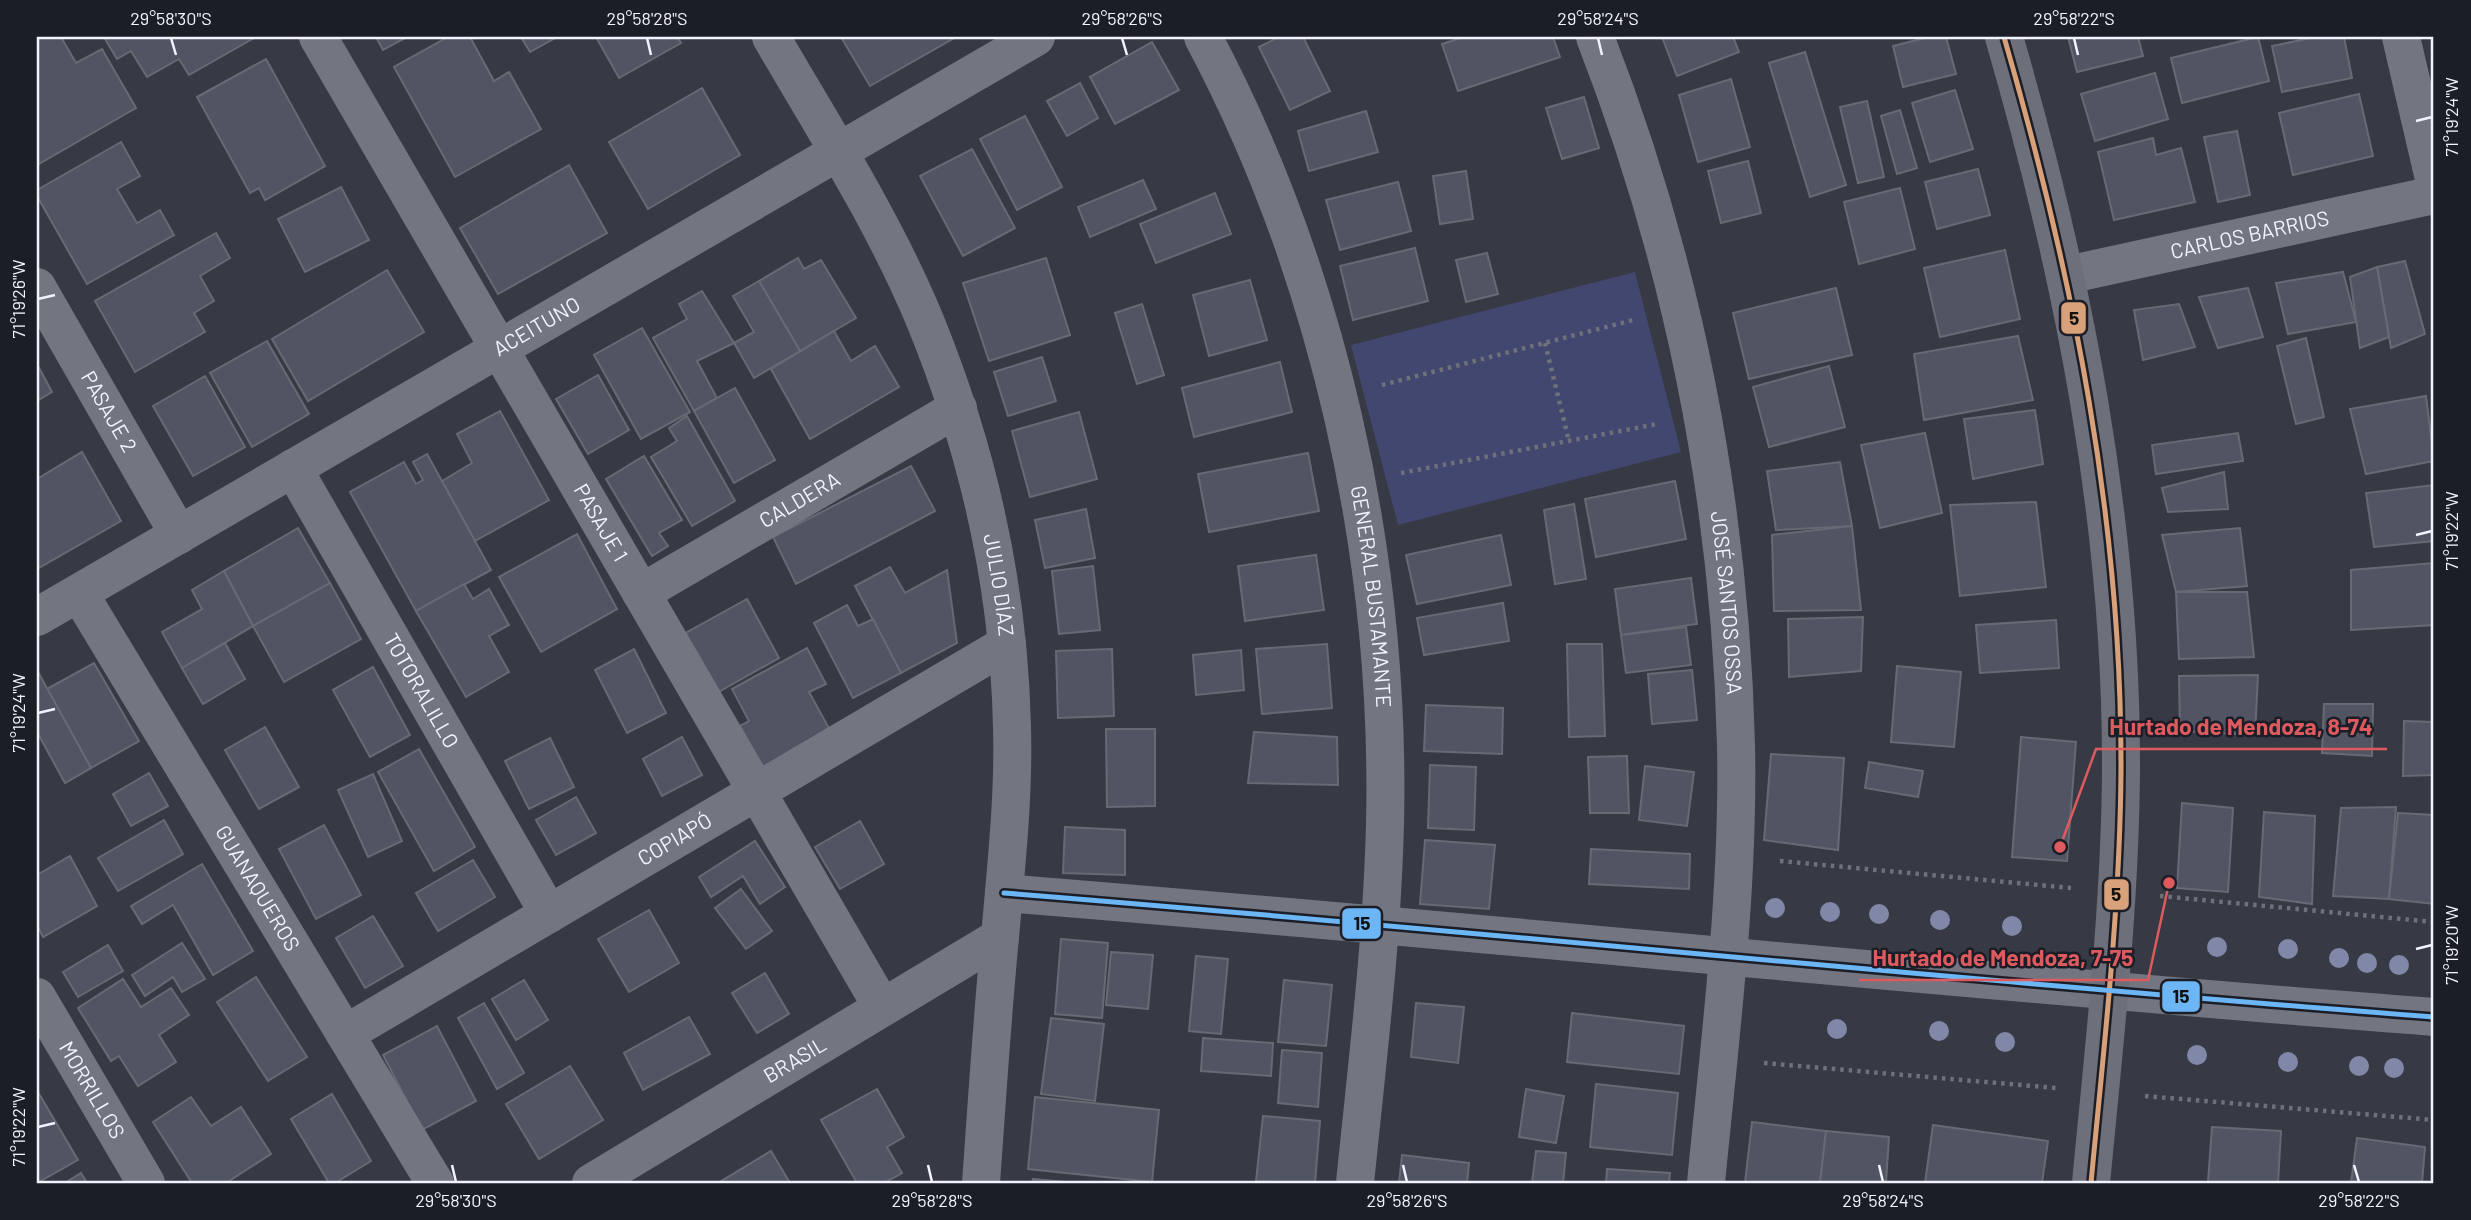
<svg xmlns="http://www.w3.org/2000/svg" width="2471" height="1220" font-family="Barlow,sans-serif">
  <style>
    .green { fill: #41476e }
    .building { fill: #515463; stroke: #676a73; stroke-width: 2 }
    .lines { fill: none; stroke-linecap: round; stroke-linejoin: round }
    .path { stroke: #6e717a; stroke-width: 4.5; stroke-dasharray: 3.5 5; stroke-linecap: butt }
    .minor { stroke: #737680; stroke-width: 38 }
    .secondary { stroke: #6d707a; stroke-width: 38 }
    .bus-1-casing { stroke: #1c1e27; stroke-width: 10 }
    .bus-2-casing { stroke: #1c1e27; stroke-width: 10 }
    .bus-1 { stroke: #d9a179; stroke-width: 5 }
    .bus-2 { stroke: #6db6f5; stroke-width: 5 }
    .tree { fill: #8087a7 }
    .ticks { fill: none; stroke: #f1f3fe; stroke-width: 2.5 }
    .labels { text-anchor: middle; stroke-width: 5; stroke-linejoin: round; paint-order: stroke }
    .street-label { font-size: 21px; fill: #f1f3fe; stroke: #1c1e27 }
    .leader { fill: none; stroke: #dd5b5e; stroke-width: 2.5 }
    .callout-dot { fill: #dd5b5e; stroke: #1c1e27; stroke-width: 2.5 }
    .callout-label { font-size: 23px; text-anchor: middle; font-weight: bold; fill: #dd5b5e; stroke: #1c1e27; stroke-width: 5; stroke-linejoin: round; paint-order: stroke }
    .line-badge { stroke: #1c1e27; stroke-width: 2.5 }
    .pale-badge-label { font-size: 19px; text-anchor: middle; font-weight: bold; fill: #111 }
    .neatline { fill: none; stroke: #f1f3fe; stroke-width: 2.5 }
    .ticks-label { font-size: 18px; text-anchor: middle; fill: #f1f3fe }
  </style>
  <rect width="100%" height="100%" fill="#373a44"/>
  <!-- green -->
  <polygon class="green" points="1635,272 1681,452 1398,525 1351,345"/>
  <!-- building -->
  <g class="building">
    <polygon points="37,37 61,37 76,63 102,49 136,108 37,165"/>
    <polygon points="109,37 254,37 254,38 189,75 179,59 147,77 131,51 117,59 105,39"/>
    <polygon points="376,37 407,37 383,50"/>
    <polygon points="448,37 470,37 494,81 509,72 541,129 455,177 394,67"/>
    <polygon points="521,37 557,37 530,52"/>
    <polygon points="596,37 677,37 681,43 619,78"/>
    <polygon points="841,37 956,37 870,86"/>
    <polygon points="1279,37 1303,37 1330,91 1290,110 1259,47"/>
    <polygon points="1464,37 1553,37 1560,57 1458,91 1442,44"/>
    <polygon points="1662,37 1733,37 1739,52 1677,76"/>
    <polygon points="1929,37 1946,37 1956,74 1903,87 1893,46"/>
    <polygon points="2068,37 2138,37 2143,56 2077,72"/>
    <polygon points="2258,37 2269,81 2182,103 2171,58"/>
    <polygon points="2316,37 2344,37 2352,78 2282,92 2272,46"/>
    <polygon points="1152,42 1179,90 1115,124 1090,77"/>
    <polygon points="1805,52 1846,185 1810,197 1769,63"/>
    <polygon points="266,59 325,166 265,200 259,188 250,193 197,97"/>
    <polygon points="2155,73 2168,119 2095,141 2081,94"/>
    <polygon points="1731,79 1750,147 1698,162 1679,95"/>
    <polygon points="1080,83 1098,118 1067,136 1047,101"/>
    <polygon points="702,88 740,155 648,209 609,142"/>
    <polygon points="1955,90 1973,149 1930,162 1912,103"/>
    <polygon points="2359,94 2373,156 2293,175 2279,113"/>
    <polygon points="1584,97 1599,148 1562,159 1546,108"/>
    <polygon points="1867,101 1884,177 1858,183 1840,107"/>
    <polygon points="1900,110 1917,168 1897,174 1881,116"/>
    <polygon points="1366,111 1378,152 1309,171 1298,131"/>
    <polygon points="1025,116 1062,187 1017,210 980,139"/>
    <polygon points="2237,131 2250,195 2218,202 2204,137"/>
    <polygon points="2153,138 2156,155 2181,148 2195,202 2114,220 2098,152"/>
    <polygon points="121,142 140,176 117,189 137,223 160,210 174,235 87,284 37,196 37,190"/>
    <polygon points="972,149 1015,228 963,256 920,176"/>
    <polygon points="1748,161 1761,213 1721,223 1708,171"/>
    <polygon points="569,165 607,233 498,294 460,228"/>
    <polygon points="1978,169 1990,215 1937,229 1925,182"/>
    <polygon points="1466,171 1473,219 1440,224 1433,176"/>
    <polygon points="1143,180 1156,209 1090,237 1078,207"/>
    <polygon points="1398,182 1411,231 1340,250 1326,200"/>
    <polygon points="341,187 369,240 305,272 278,219"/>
    <polygon points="1900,188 1915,249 1859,264 1844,202"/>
    <polygon points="1215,193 1231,234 1156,263 1140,224"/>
    <polygon points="216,233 230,258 200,276 214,301 194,313 205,332 135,372 95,301"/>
    <polygon points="1415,248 1428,301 1353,320 1340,266"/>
    <polygon points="2005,250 2020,319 1940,337 1924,268"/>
    <polygon points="1487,253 1498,294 1466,302 1456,260"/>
    <polygon points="798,258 804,269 821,260 856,318 800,351 759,281"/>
    <polygon points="1046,258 1070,335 989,361 963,283"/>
    <polygon points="2405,261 2425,334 2391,348 2377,267"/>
    <polygon points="2377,267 2389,337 2360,348 2350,277"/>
    <polygon points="387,270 424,332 308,401 272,339"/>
    <polygon points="2343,272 2356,322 2288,334 2276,283"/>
    <polygon points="1250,280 1267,340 1209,356 1193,295"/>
    <polygon points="759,281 800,351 754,378 734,343 754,332 733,296"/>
    <polygon points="1836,288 1852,355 1749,379 1733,313"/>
    <polygon points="2248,288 2263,337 2218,348 2199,297"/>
    <polygon points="702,291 734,343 697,361 717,398 694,411 653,338 687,319 679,304"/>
    <polygon points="1142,304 1164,375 1137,384 1115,313"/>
    <polygon points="2179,304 2195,347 2143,360 2134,310"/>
    <polygon points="642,328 690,412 641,439 594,355"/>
    <polygon points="834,331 851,361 875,346 899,387 810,439 771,369"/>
    <polygon points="2018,336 2033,400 1924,420 1914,354"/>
    <polygon points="2306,338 2324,417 2296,424 2277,346"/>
    <polygon points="267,341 309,414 252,447 210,373"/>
    <polygon points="1042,357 1056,401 1008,416 994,372"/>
    <polygon points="1280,362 1292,412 1194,437 1182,388"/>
    <polygon points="37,364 52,392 37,401"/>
    <polygon points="1829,366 1845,427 1769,447 1753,387"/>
    <polygon points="598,375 629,430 588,454 556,399"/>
    <polygon points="205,376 245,447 193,476 153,406"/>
    <polygon points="735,388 775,460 734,483 694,411"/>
    <polygon points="2426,396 2434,461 2366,474 2350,409"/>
    <polygon points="2035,410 2043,464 1973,479 1964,419"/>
    <polygon points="500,411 549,500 475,541 442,481 472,463 457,434"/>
    <polygon points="1079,412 1097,479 1030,497 1012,431"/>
    <polygon points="687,416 735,501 692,526 651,457 677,441 669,428"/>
    <polygon points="1925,433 1942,513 1880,528 1861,445"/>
    <polygon points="2238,433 2243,461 2156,474 2152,445"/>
    <polygon points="82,452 121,521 37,569 37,479"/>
    <polygon points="1308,453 1319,511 1209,532 1198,474"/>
    <polygon points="427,454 491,570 416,611 350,492 404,462 416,484 423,480 413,462"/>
    <polygon points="644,456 682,520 659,533 668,546 652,556 606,479"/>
    <polygon points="1840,462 1852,526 1776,530 1767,471"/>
    <polygon points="911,466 935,511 796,584 773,537"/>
    <polygon points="2224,472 2228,509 2168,512 2162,488"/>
    <polygon points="1675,481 1686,539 1596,557 1585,499"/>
    <polygon points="2434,485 2434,541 2374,547 2366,493"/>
    <polygon points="2036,502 2046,587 1960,596 1950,505"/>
    <polygon points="1574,504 1586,579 1555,584 1544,510"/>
    <polygon points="1086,509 1095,558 1045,568 1035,520"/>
    <polygon points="1852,526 1861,610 1774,611 1772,535"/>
    <polygon points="298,528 330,583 253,626 224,571"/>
    <polygon points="2240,528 2247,586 2176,592 2162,535"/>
    <polygon points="577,534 617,609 541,652 499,577"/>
    <polygon points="1501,535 1511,585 1417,604 1406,555"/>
    <polygon points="1316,555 1324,610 1245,621 1238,566"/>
    <polygon points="2434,563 2434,625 2351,630 2351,570"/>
    <polygon points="1093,566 1100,630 1059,634 1052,571"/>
    <polygon points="890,567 905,593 947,570 957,643 901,673 855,586"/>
    <polygon points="224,571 253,626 182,668 162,632 202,609 192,590"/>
    <polygon points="1691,578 1697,624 1621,635 1615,589"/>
    <polygon points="330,583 361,639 284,682 253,626"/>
    <polygon points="464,584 473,599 489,589 509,625 489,636 509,672 466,697 416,611"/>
    <polygon points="2176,592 2247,592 2254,657 2179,659"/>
    <polygon points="747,599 779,658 706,699 673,640"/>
    <polygon points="1503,603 1509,641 1424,655 1417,618"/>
    <polygon points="847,605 858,626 873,619 901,673 853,698 814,623"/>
    <polygon points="1863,617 1861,671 1789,677 1788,619"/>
    <polygon points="2056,620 2059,668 1980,673 1976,625"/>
    <polygon points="1686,627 1691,665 1626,673 1621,635"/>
    <polygon points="225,643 245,679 203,704 182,668"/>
    <polygon points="1327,644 1332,708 1262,714 1256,649"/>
    <polygon points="1567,644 1602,644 1605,736 1569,737"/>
    <polygon points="807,648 826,684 809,692 836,741 768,778 740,726 749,721 732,689"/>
    <polygon points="634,649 666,713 627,733 595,670"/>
    <polygon points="1112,649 1114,716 1058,718 1056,651"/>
    <polygon points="1241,650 1244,690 1196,695 1193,655"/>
    <polygon points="94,663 139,741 91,768 47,689"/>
    <polygon points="1897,666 1961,672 1954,747 1891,742"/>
    <polygon points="373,667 410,735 370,757 333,690"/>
    <polygon points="37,670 91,768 65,783 37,732"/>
    <polygon points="1692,670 1697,720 1652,724 1648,674"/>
    <polygon points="2258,675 2255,735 2180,731 2179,676"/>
    <polygon points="2324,704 2373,704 2372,756 2322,753"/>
    <polygon points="1426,705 1503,708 1502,754 1424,751"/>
    <polygon points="2404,721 2434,722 2434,775 2403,776"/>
    <polygon points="265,727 299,787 259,809 225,750"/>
    <polygon points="1106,729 1155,729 1155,806 1107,807"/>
    <polygon points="1254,732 1337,737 1338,785 1248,783"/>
    <polygon points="682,737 702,775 662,796 643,759"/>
    <polygon points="2021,737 2076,742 2067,861 2012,857"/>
    <polygon points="550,738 574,787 529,809 505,761"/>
    <polygon points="419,749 475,847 434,871 378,772"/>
    <polygon points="1771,754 1844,758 1838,850 1764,840"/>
    <polygon points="1627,756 1629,813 1590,813 1588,757"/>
    <polygon points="1869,762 1923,771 1918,797 1865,788"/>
    <polygon points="1430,765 1476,767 1474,830 1428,828"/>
    <polygon points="1645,766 1694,772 1687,826 1639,820"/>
    <polygon points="149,773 168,806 131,826 113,794"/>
    <polygon points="373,774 402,841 368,857 338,790"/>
    <polygon points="576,797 596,833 556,855 536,820"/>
    <polygon points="2182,803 2233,808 2228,892 2177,888"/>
    <polygon points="2396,807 2389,899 2333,896 2341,808"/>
    <polygon points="2264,812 2315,816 2312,904 2259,897"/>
    <polygon points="2398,813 2434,815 2434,904 2389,899"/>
    <polygon points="164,820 183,854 118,891 98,858"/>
    <polygon points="860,821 884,864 840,889 815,847"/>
    <polygon points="324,825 361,895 316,919 279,849"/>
    <polygon points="1065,827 1125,830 1125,875 1063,873"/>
    <polygon points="1425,840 1495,845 1489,909 1420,904"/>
    <polygon points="755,841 785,887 760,904 743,876 711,897 699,877"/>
    <polygon points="1591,849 1690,854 1689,889 1589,884"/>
    <polygon points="70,856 97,906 43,937 37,925 37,875"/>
    <polygon points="473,860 495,897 438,931 416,893"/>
    <polygon points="202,864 253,951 213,975 173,905 142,924 131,906"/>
    <polygon points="741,889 772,931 746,949 715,908"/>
    <polygon points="649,910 679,963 629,992 598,939"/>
    <polygon points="373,916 403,966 365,988 336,938"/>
    <polygon points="1061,939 1108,943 1102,1018 1055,1014"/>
    <polygon points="182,943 205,979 182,992 173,977 145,996 132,975"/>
    <polygon points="108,945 123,971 78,997 63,972"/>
    <polygon points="1111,952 1153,955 1148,1009 1106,1005"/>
    <polygon points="1196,956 1228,959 1221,1034 1189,1031"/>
    <polygon points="765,973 789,1014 757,1033 732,993"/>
    <polygon points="256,977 307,1057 268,1081 217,1002"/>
    <polygon points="123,979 141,1007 171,988 189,1015 159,1035 176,1062 138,1086 119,1056 111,1061 78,1008"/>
    <polygon points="524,980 548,1020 516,1040 492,999"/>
    <polygon points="1284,980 1332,985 1326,1046 1278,1042"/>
    <polygon points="484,1003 524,1073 497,1089 458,1018"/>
    <polygon points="1416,1003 1464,1007 1458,1063 1411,1057"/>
    <polygon points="1572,1013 1684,1026 1679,1074 1567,1062"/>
    <polygon points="689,1017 710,1054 643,1090 624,1053"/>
    <polygon points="1051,1018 1104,1024 1095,1101 1041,1094"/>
    <polygon points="437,1026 476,1101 422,1130 383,1055"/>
    <polygon points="1203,1038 1273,1043 1271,1076 1201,1071"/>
    <polygon points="1282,1050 1322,1053 1318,1107 1278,1103"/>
    <polygon points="570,1066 603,1120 539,1159 506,1104"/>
    <polygon points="1596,1084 1678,1093 1672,1155 1590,1147"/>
    <polygon points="877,1089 904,1137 887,1147 902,1173 884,1183 857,1183 821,1120"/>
    <polygon points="1526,1089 1564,1096 1556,1143 1519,1137"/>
    <polygon points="38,1092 78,1160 37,1183 37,1093"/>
    <polygon points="332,1094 371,1161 335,1183 329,1183 291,1119"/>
    <polygon points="191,1097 211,1126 241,1107 271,1154 226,1183 192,1183 153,1122"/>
    <polygon points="1035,1097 1159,1110 1152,1182 1028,1169"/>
    <polygon points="1263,1116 1320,1121 1315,1183 1256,1181"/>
    <polygon points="1752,1122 1826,1131 1820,1183 1745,1183"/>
    <polygon points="1933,1125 2048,1141 2042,1183 1925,1183"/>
    <polygon points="2212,1127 2281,1131 2278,1183 2208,1182"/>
    <polygon points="1826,1131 1889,1137 1886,1183 1820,1183"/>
    <polygon points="2357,1138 2425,1147 2422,1183 2351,1183"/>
    <polygon points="771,1151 790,1183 718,1183"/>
    <polygon points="1536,1151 1566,1153 1563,1183 1532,1183"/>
    <polygon points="1402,1155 1469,1163 1467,1183 1399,1183"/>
    <polygon points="1607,1169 1670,1173 1669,1183 1606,1183"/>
    <polygon points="81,1173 87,1183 65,1183"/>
    <polygon points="1033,1179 1077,1183 1032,1183"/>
  </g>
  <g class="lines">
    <!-- path -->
    <g class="path">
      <polyline points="1545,343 1569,441"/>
      <polyline points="1382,385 1637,319"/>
      <polyline points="1401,473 1657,424"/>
      <polyline points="1780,861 2071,888"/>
      <polyline points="2160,896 2434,922"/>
      <polyline points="1764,1063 2056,1088"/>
      <polyline points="2145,1096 2434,1120"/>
    </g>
    <!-- minor -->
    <g class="minor">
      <path id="s1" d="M318 37 882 1007"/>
      <path id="s2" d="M771 37C825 130 885 223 926 323 978 451 1009 588 1012 727 1014 797 1006 867 1000 937 992 1019 987 1101 981 1183"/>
      <path id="s3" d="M1203 37C1329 274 1391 556 1385 824 1382 944 1367 1064 1355 1183"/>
      <path id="s4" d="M1595 37C1683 263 1730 502 1736 745 1739 891 1720 1038 1706 1183"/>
      <polyline points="2401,37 2434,179"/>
      <path id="s5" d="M2067 275 2434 195"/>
      <path id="s6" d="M37 287 179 535"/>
      <path id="s7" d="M293 468 549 914"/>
      <path id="s8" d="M79 593 435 1183"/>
      <path id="s9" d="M641 593 958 408"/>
      <path id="s10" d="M37 617 1036 37"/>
      <path d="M1004 893C1481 931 1957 981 2434 1017"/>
      <path id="s11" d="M37 997 146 1183"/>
      <path id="s12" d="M345 1034 1007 644"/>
      <path id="s13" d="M591 1183 1000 937"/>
    </g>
    <!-- secondary -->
    <path class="secondary" d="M2004 37C2073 275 2122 521 2121 771 2120 909 2104 1046 2091 1183"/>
    <!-- bus-1 casing -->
    <g class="bus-1-casing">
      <path id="bus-1" d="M2004 37C2073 275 2122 521 2121 771 2120 909 2104 1046 2091 1183"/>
    </g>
    <!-- bus-2 casing -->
    <g class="bus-2-casing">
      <path id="bus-2" d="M1004 893C1481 931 1957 981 2434 1017"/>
    </g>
    <!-- bus-1 -->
    <use href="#bus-1" class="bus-1"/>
    <!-- bus-2 -->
    <use href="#bus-2" class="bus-2"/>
  </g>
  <!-- trees -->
  <g class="tree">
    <circle cx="1775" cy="908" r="10"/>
    <circle cx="1830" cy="912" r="10"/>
    <circle cx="1879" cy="914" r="10"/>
    <circle cx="1940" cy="920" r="10"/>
    <circle cx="2012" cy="926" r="10"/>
    <circle cx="2217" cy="947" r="10"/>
    <circle cx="2288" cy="949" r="10"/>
    <circle cx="2339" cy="958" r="10"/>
    <circle cx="2367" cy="963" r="10"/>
    <circle cx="2399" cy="965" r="10"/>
    <circle cx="1837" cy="1029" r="10"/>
    <circle cx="1939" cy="1031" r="10"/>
    <circle cx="2005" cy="1042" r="10"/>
    <circle cx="2197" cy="1055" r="10"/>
    <circle cx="2288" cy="1062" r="10"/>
    <circle cx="2359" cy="1066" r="10"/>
    <circle cx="2394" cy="1068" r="10"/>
  </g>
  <!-- ticks -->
  <path class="ticks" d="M171 38 176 55M647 38 651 55M1122 38 1127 55M1598 38 1602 55M2074 38 2078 55M2416 121 2432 117M38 299 55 295M2416 535 2432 531M38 713 55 709M2416 949 2432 945M38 1127 55 1123M452 1165 456 1182M928 1165 932 1182M1403 1165 1407 1182M1879 1165 1883 1182M2354 1165 2359 1182"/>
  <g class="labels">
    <!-- street labels -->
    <g class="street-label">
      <text dy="7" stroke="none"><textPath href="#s5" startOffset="187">CARLOS BARRIOS</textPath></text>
      <text dy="7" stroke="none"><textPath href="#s10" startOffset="578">ACEITUNO</textPath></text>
      <text dy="7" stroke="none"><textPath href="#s6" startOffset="144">PASAJE 2</textPath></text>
      <text dy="7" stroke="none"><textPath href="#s9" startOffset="184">CALDERA</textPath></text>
      <text dy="7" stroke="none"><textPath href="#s1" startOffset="562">PASAJE 1</textPath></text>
      <text dy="7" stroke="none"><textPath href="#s2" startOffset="598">JULIO DÍAZ</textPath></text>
      <text dy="7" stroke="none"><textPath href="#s3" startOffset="588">GENERAL BUSTAMANTE</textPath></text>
      <text dy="7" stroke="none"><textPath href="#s4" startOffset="583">JOSÉ SANTOS OSSA</textPath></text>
      <text dy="7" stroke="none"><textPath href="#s7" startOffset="257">TOTORALILLO</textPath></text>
      <text dy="7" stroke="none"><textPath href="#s12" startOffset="383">COPIAPÓ</textPath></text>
      <text dy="7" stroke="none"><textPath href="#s8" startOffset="345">GUANAQUEROS</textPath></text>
      <text dy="7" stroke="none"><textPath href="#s13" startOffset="238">BRASIL</textPath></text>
      <text dy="7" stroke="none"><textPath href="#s11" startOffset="108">MORRILLOS</textPath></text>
    </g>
  </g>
  <!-- callouts -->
  <path class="leader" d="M2060 847L2096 749H2387M2169 883L2148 980H1859"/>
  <g class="callout-dot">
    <circle cx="2060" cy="847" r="7"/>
    <circle cx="2169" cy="883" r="7"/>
  </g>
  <g class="callout-label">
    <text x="2241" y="735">Hurtado de Mendoza, 8-74</text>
    <text x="2003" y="966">Hurtado de Mendoza, 7-75</text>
  </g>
  <g class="line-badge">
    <rect x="2060" y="301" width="27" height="34" rx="7" fill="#d9a179"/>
    <rect x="2103" y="878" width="27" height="33" rx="7" fill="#d9a179"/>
    <rect x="1341" y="907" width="41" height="33" rx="7" fill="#6db6f5"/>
    <rect x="2161" y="980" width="40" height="33" rx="7" fill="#6db6f5"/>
  </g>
  <g class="pale-badge-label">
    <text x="2074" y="325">5</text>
    <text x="2116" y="901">5</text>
    <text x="1362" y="930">15</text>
    <text x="2181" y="1003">15</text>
  </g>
  <!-- border -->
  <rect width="2471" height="1220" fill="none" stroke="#1c1e27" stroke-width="77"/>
  <rect x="38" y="38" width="2394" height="1144" class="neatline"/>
  <g class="ticks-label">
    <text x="171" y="25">29°58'30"S</text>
    <text x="647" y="25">29°58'28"S</text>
    <text x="1122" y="25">29°58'26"S</text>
    <text x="1598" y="25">29°58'24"S</text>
    <text x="2074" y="25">29°58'22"S</text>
    <text transform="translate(2452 117) rotate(-90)" y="6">71°19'24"W</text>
    <text transform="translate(19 299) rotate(-90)" y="6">71°19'26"W</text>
    <text transform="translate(2452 531) rotate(-90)" y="6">71°19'22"W</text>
    <text transform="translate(19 713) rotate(-90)" y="6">71°19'24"W</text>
    <text transform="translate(2452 945) rotate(-90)" y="6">71°19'20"W</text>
    <text transform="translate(19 1127) rotate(-90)" y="6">71°19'22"W</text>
    <text x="456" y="1207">29°58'30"S</text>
    <text x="932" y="1207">29°58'28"S</text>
    <text x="1407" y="1207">29°58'26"S</text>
    <text x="1883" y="1207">29°58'24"S</text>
    <text x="2359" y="1207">29°58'22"S</text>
  </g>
</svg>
